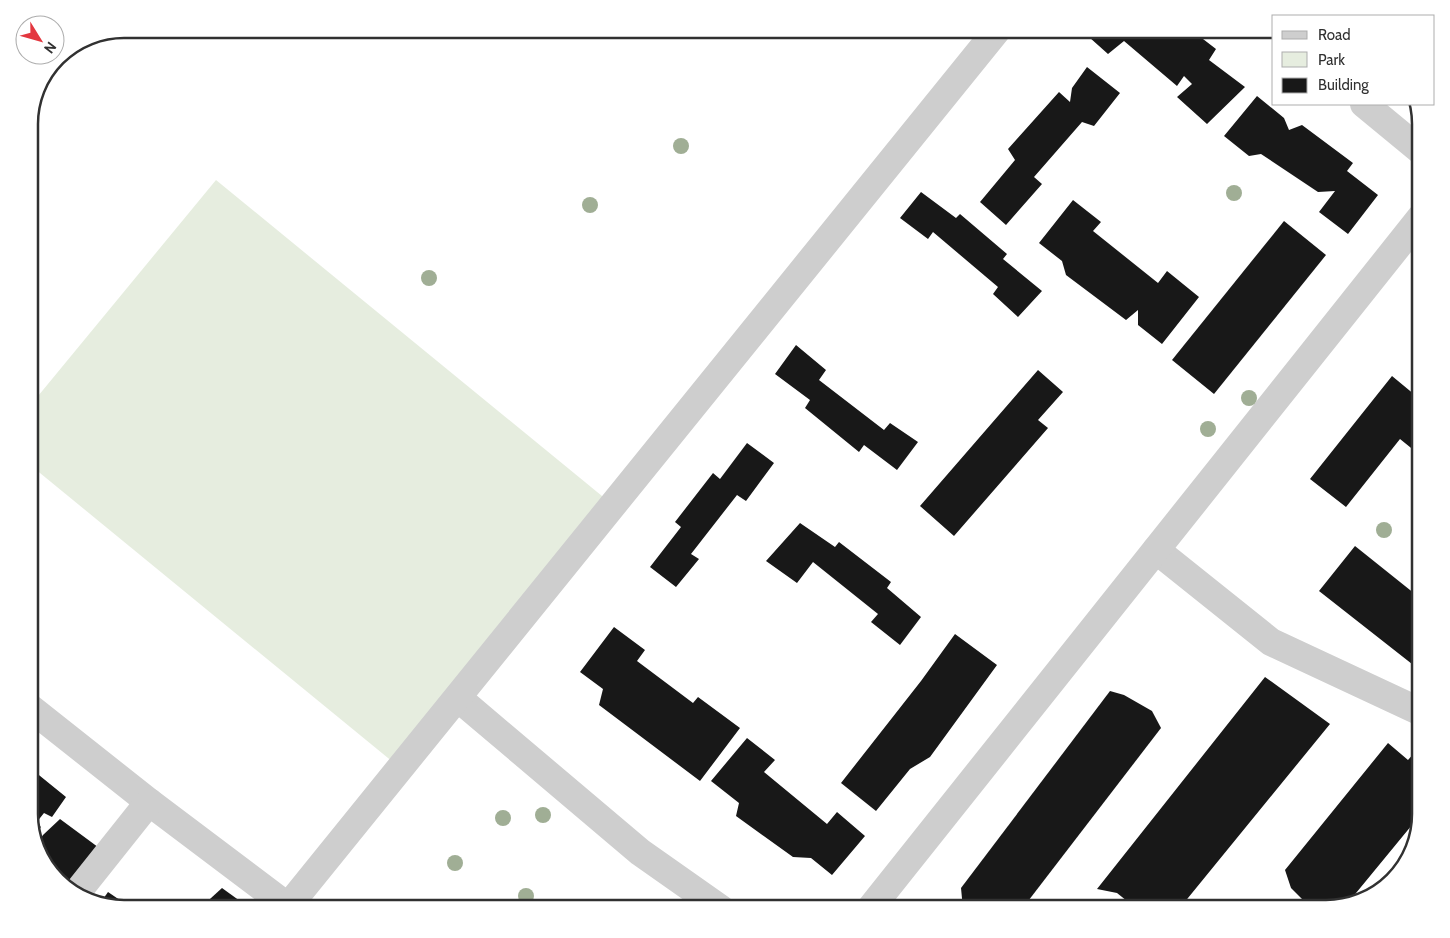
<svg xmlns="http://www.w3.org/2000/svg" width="1450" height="938" font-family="Cabin,sans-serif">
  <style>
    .green { fill: #e6eddf }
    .building { fill: #181818 }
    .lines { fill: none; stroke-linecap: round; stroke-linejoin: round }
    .minor { stroke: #cecece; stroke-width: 28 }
    .tree { fill: #a0ae95 }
    .rim { fill: none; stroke: #313131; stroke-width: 2.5 }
  </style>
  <rect width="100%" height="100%" fill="#fff"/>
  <!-- green -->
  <polygon class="green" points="216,180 613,505 399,767 29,464 29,407"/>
  <!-- building -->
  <g class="building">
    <polygon points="1080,29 1190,29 1216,49 1209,60 1245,87 1207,124 1177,97 1192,84 1184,76 1177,86 1124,41 1108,54"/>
    <polygon points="1087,67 1120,93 1094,126 1082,122 1034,177 1042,184 1006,225 980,202 1015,160 1008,149 1059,92 1070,102 1072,88"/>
    <polygon points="1257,96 1284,118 1289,130 1302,125 1353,163 1347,171 1378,195 1348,234 1319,212 1335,191 1318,192 1261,154 1249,156 1224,136"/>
    <polygon points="921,192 956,218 960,214 1007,254 1003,259 1042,291 1018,317 993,294 998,287 933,232 928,239 900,218"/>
    <polygon points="1073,200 1101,222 1093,231 1158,283 1167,271 1199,297 1162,344 1138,325 1138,310 1126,320 1066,275 1062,261 1039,243"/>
    <polygon points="1284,221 1326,255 1214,394 1172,360"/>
    <polygon points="796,345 826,370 819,380 884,430 890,423 918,442 897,470 864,445 859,452 805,408 810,400 775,374"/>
    <polygon points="1038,370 1063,392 1038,420 1048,428 954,536 920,506"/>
    <polygon points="1392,376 1421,400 1421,456 1400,439 1346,507 1310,479"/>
    <polygon points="747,443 774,463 746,501 737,495 691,554 699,559 676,587 650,567 681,527 675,522 713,473 720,479"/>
    <polygon points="800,523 835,547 839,542 891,582 887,588 921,617 900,645 871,622 878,614 813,562 797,583 766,561"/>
    <polygon points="1355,546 1415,594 1421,587 1421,652 1412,664 1319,591"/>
    <polygon points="614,627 645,650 637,661 693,703 698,697 740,728 700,781 599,705 603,689 580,672"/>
    <polygon points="955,634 997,665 930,757 910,769 876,811 841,783 921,681"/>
    <polygon points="1265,677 1330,724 1179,909 1137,909 1117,893 1097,889"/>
    <polygon points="1110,691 1124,695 1152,711 1161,728 1022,909 963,909 961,888"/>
    <polygon points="747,738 775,760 764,772 827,824 837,812 865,836 832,875 811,858 793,857 736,816 739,803 711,781"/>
    <polygon points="1388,743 1408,760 1415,752 1421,756 1421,814 1347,904 1326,909 1312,909 1291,888 1285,870"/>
    <polygon points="29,767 66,797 52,817 44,813 36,823 41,827 33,835 29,820"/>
    <polygon points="60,819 106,853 75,892 57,879 41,861 36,845 43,835"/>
    <polygon points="222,888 251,909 199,909"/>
    <polygon points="108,892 133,909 124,909 101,902"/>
  </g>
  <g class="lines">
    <!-- minor -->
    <g class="minor">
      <polyline points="1364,104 1421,151"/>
      <polyline points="1156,550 1271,642 1421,712"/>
      <polyline points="458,698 640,852 721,909"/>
      <polyline points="29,707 149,802 291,909"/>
      <polyline points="75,895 149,802"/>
      <polyline points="286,909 998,29"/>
      <polyline points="870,909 1421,217"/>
    </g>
  </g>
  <!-- trees -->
  <g class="tree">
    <circle cx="681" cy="146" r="8"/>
    <circle cx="1234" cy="193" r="8"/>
    <circle cx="590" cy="205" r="8"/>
    <circle cx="429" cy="278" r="8"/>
    <circle cx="1249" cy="398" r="8"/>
    <circle cx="1208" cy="429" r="8"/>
    <circle cx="1384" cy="530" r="8"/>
    <circle cx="543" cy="815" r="8"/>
    <circle cx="503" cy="818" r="8"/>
    <circle cx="455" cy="863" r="8"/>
    <circle cx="526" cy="896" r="8"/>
  </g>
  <!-- crop -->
  <path d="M0 0H1450V938H0ZM124 38H1326A86 86 0 0 1 1412 124V814A86 86 0 0 1 1326 900H124A86 86 0 0 1 38 814V124A86 86 0 0 1 124 38Z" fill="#fff" fill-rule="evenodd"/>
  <path class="rim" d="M124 38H1326A86 86 0 0 1 1412 124V814A86 86 0 0 1 1326 900H124A86 86 0 0 1 38 814V124A86 86 0 0 1 124 38Z"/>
  <!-- legend -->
  <rect x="1272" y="15" width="162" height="90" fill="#ffffff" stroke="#adadad"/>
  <rect x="1282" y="31" width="25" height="8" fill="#cecece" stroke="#adadad"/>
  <text x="1318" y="40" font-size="15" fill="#313131">Road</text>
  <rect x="1282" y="52" width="25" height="15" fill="#e6eddf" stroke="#adadad"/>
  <text x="1318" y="65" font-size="15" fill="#313131">Park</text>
  <rect x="1282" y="78" width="25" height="15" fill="#181818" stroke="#adadad"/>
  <text x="1318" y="90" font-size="15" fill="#313131">Building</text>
  <!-- north arrow -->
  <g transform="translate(40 40) rotate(127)"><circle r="24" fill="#ffffff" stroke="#adadad"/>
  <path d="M0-4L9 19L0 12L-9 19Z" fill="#e3373f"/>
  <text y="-8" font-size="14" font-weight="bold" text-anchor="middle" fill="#313131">N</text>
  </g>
</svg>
